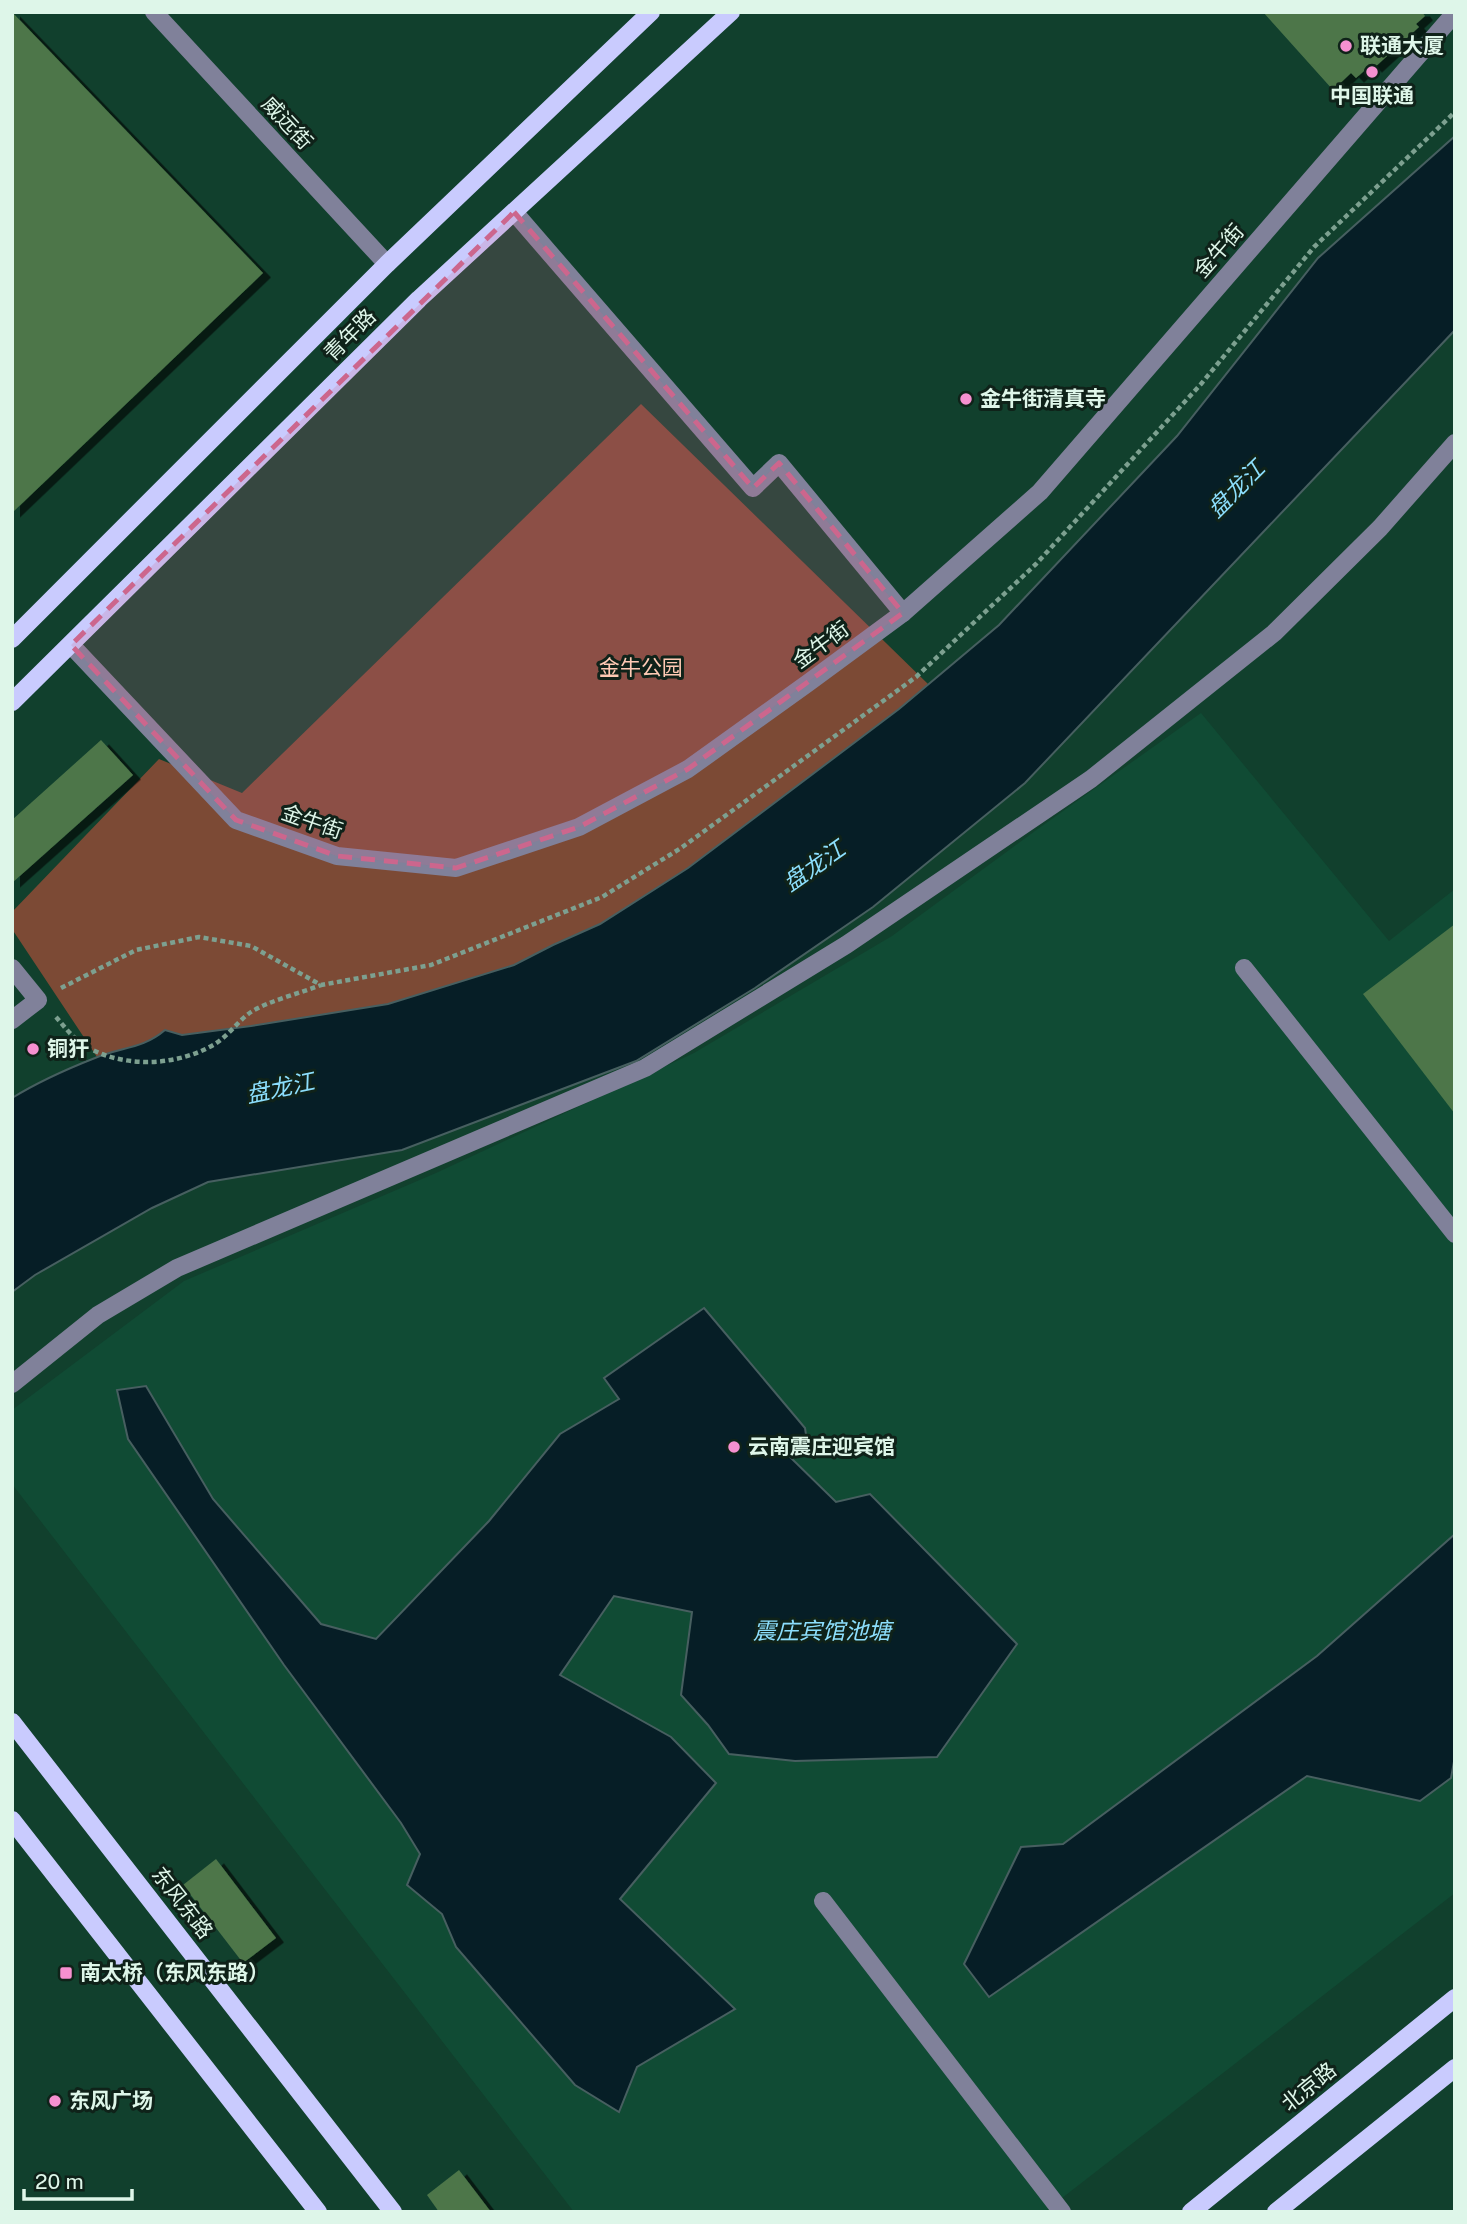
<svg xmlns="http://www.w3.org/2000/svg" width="1467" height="2224" font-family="'Public Sans','Noto Sans SC',sans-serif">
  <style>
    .built { fill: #104b34 }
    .green { fill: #7c4a35 }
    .water { fill: #061e26; stroke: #475f60; stroke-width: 2 }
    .building { fill: #4d764a; filter: url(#shadow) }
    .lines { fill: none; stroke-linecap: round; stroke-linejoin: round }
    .path { stroke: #7da090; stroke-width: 4.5; stroke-dasharray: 5 3.5; stroke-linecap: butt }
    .minor { stroke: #80819a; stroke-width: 18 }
    .major { stroke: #c9cbfe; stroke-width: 18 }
    .marked { fill: #cc668d; fill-opacity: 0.2; stroke: #cc668d; stroke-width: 5; stroke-dasharray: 14 9; stroke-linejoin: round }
    .poi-dot { fill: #f690d0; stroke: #0f2219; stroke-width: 2.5 }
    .labels { text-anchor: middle; stroke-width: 6; stroke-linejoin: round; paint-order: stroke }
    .poi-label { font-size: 21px; font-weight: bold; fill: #def6e9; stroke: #0f2219; text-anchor: start }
    .street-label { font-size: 21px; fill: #def6e9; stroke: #0f2219 }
    .park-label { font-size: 21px; fill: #ffcab4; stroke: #0f2219 }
    .water-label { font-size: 23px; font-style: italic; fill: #8cdefc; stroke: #0f2219 }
  </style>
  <defs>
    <filter id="shadow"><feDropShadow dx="8" dy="4.5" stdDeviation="0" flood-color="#0009"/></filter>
  </defs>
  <rect width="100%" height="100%" fill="#11402d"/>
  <!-- built -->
  <polygon class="built" points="1201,713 1389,941 1455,889 1455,1893 1044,2212 574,2212 12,1484 12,1410 184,1281 436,1173 694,1053 892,936 1035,831"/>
  <!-- green -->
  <polygon class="green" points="641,404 928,684 899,709 688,868 600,924 553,945 514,965 388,1004 251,1026 182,1035 165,1030 152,1041 97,1057 12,929 12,912 159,759 242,793"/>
  <!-- water -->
  <g class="water">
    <path d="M1455 136V330L1025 783 873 907 755 988 636 1061 402 1150 208 1182 152 1208 35 1275 12 1292V1098C38 1082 67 1069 95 1058 121 1047 143 1049 165 1030L182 1035 251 1026 388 1004 514 965 553 945 600 924 688 868 899 709 999 625 1177 436 1318 258Z"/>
    <polygon points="704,1308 805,1428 807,1441 790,1457 836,1502 870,1494 1017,1644 937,1757 795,1761 729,1754 708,1725 681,1695 692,1612 614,1596 560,1675 671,1737 716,1783 620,1899 735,2009 637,2067 619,2112 575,2085 456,1947 442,1914 407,1885 420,1854 401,1823 284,1665 128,1439 117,1390 146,1386 213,1499 321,1624 376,1639 489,1521 560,1434 619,1399 604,1378"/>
    <polygon points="1455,1534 1455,1756 1451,1778 1420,1801 1307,1776 989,1997 964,1964 1021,1847 1063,1844 1317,1656"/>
  </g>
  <!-- building -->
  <g class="building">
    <polygon points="12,12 263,273 12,513"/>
    <polygon points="1263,12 1422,12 1425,16 1416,24 1419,27 1374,68 1371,65 1356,78 1351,73 1333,90"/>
    <polygon points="101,740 133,775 12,883 12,820"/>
    <polygon points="1455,924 1455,1114 1363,994"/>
    <polygon points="216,1859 276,1938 243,1963 183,1885"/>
    <polygon points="459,2170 491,2212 439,2212 427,2195"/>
  </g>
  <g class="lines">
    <!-- path -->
    <g class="path">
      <polyline points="61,988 136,950 199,937 251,946 321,985 431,965 602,897 681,848 916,677 1036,564 1201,384 1314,247 1455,112"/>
      <path d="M56 1017C64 1026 72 1037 82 1044 121 1069 176 1067 215 1044 229 1035 239 1020 251 1012 268 1001 301 993 321 985"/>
    </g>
    <!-- minor -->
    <g class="minor">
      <polyline points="154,12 387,264"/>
      <polyline points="514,212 753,488 779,463 903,613"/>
      <polyline points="71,645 236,820 337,856 456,868 579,827 688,769 808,683 903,613 1040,492 1455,13"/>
      <polyline points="12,968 38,1000 12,1020"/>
      <polyline points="1244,968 1455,1234"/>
      <polyline points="12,1384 98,1315 177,1268 645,1068 846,945 1091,779 1274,633 1380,528 1455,443"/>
      <polyline points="823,1901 1062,2212"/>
    </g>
    <!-- major -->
    <g class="major">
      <polyline points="12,639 387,264 651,12"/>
      <polyline points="12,702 419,299 731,12"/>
      <polyline points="12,1722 393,2212"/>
      <polyline points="12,1820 318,2212"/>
      <polyline points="1191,2212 1455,1998"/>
      <polyline points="1276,2212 1455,2068"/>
    </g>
  </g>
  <!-- marked area -->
  <path class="marked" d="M514 212 753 488 779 463 903 613 688 769 579 827 456 868 337 856 236 820 71 645Z"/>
  <!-- markers -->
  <g class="poi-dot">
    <circle cx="1346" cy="46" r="7"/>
    <circle cx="1372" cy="72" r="7"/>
    <circle cx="966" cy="399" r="7"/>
    <circle cx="33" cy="1049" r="7"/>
    <circle cx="734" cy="1447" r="7"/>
    <rect x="59" y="1966" width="14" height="14" rx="3.5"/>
    <circle cx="55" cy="2101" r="7"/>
  </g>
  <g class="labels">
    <!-- poi labels -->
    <g class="poi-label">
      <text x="1360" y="53">联通大厦</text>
      <text x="1372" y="103" text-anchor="middle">中国联通</text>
      <text x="980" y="406">金牛街清真寺</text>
      <text x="47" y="1056">铜犴</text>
      <text x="748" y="1454">云南震庄迎宾馆</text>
      <text x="80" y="1980">南太桥（东风东路）</text>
      <text x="69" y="2108">东风广场</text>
    </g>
    <!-- street labels -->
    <g class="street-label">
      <text transform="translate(287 123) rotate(47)" y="7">威远街</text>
      <text transform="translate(1219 251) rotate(-49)" y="7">金牛街</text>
      <text transform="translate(350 335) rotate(-45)" y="7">青年路</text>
      <text transform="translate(821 645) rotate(-36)" y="7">金牛街</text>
      <text transform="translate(312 822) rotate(19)" y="7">金牛街</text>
      <text transform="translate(182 1903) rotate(52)" y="7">东风东路</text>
      <text transform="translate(1309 2087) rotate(-39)" y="7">北京路</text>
    </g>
    <!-- park labels -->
    <g class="park-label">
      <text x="641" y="675">金牛公园</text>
    </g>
    <!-- water labels -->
    <g class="water-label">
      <text transform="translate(1236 489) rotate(-45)" y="8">盘龙江</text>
      <text transform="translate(814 866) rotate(-35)" y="8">盘龙江</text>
      <text transform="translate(280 1088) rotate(-12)" y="8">盘龙江</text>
      <text x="822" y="1639">震庄宾馆池塘</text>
    </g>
  </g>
  <!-- border -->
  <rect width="1467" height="2224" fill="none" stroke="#def6e9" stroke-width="28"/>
  <!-- scale -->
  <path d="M24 2189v10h108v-10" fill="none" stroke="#def6e9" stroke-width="3.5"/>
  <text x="35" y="2189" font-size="21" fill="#def6e9" stroke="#0f2219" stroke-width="5" paint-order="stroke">20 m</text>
</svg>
